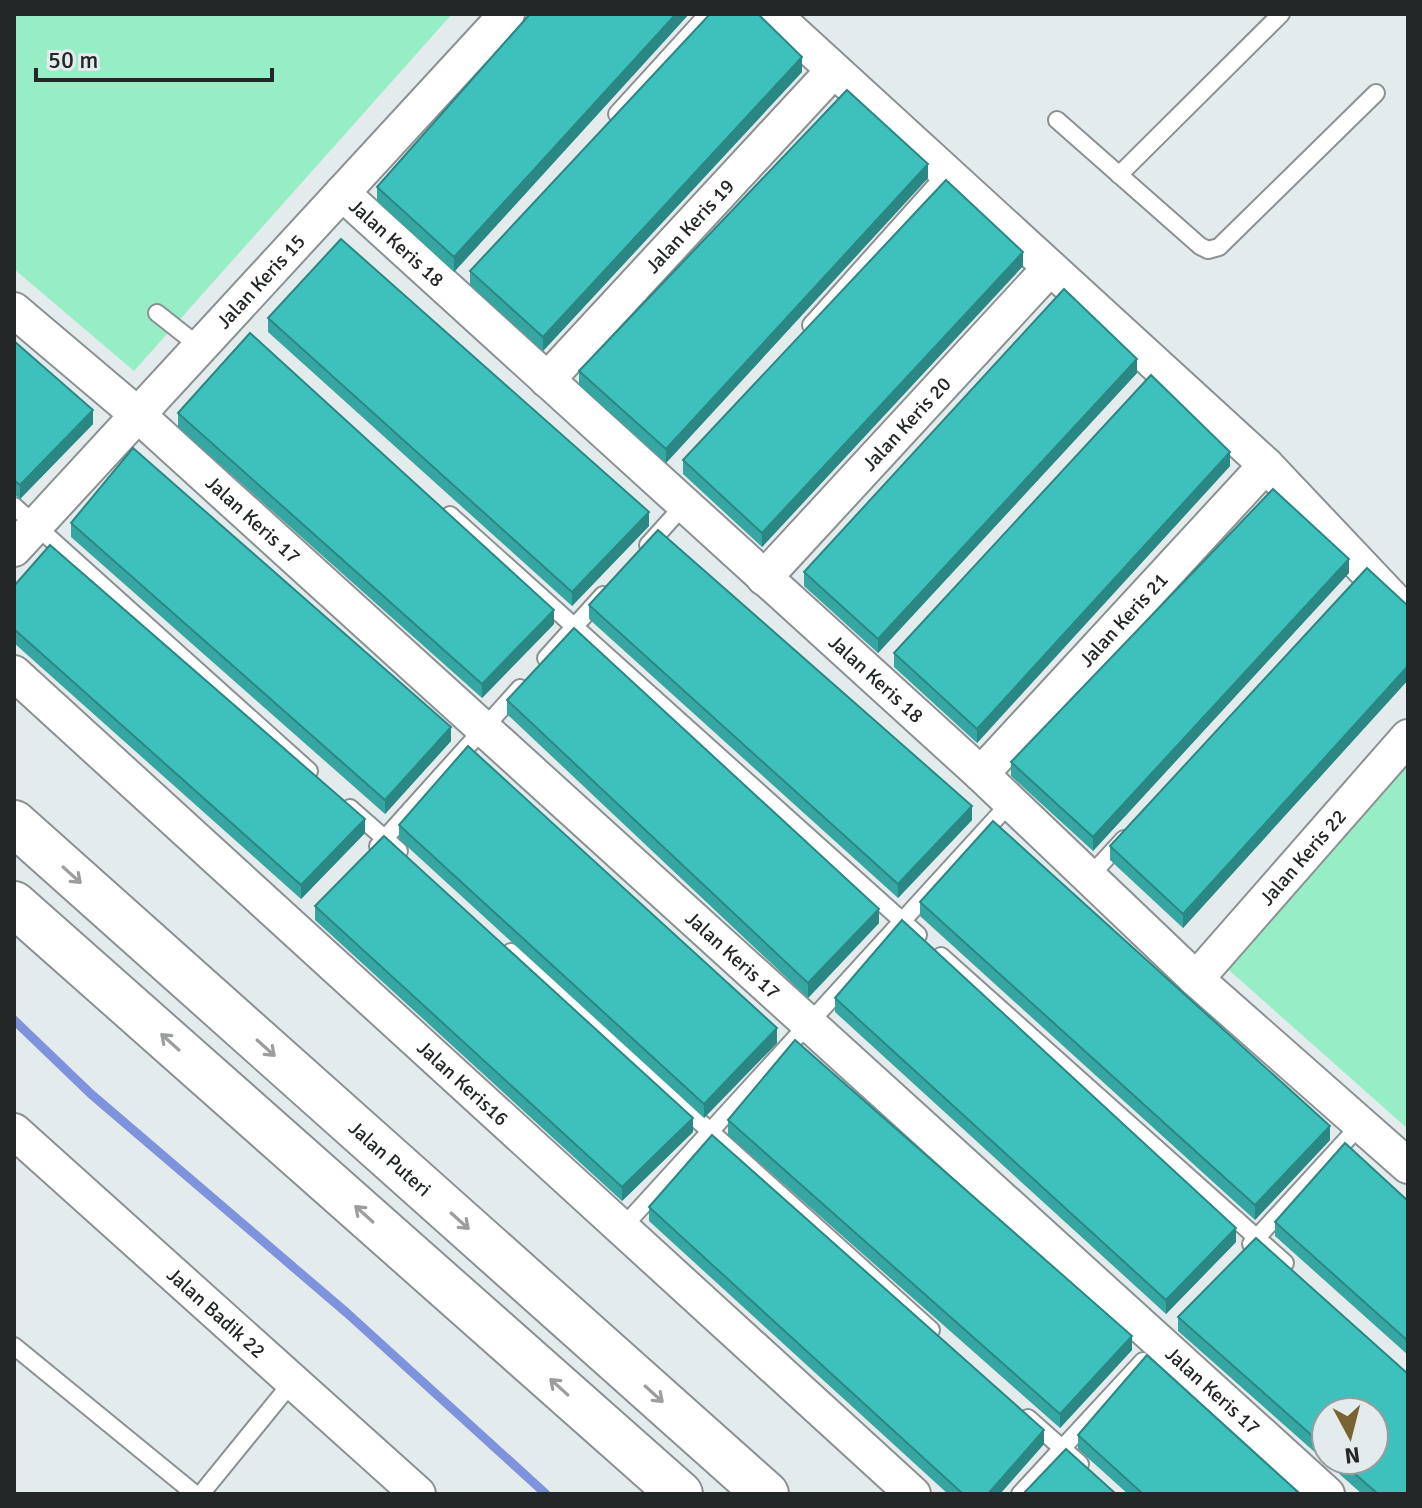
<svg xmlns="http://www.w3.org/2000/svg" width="1422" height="1508" font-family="Signika,sans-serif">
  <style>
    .green { fill: #97edc6 }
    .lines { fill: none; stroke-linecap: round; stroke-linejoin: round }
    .stream { stroke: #7e93dc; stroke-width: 9 }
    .lane-casing { stroke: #8b9193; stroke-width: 20 }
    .street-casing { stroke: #8b9193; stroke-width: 38 }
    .secondary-casing { stroke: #8b9193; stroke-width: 48 }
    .lane { stroke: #fff; stroke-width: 16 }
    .street { stroke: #fff; stroke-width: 34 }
    .secondary { stroke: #fff; stroke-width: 44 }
    .wall { fill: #35a6a2; fill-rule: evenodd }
    .shaded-wall { fill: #2b8784 }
    .building { fill: #3ec1bc; stroke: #2b8784; stroke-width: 2 }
    .oneway { stroke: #9c9e9e }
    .labels { text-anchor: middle; stroke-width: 6; stroke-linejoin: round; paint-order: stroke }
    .street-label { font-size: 20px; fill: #242728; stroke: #e4ebed }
  </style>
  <rect width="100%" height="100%" fill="#e4ebed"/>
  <!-- green -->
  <g class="green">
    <polygon points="14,14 452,14 134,371 14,269"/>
    <polygon points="1408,752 1408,1129 1221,963"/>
  </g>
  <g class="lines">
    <!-- stream -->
    <polyline class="stream" points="14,1020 91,1094 347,1313 546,1494"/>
    <!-- lane casing -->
    <g class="lane-casing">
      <g id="lane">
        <polyline points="617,114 708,14"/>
        <polyline points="1057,120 1200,246 1208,250 1219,247 1376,93"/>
        <polyline points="1119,175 1281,14"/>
        <polyline points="157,313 200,347"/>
        <polyline points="811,325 946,174"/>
        <polyline points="14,506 309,771"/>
        <polyline points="450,515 918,935"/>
        <polyline points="648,545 684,505"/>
        <polyline points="546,658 603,595"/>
        <polyline points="350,808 399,851"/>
        <polyline points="378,846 520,688"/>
        <polyline points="1089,877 1124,839"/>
        <polyline points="511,952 931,1330"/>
        <polyline points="941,956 1285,1263"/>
        <polyline points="622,1228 1010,803"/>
        <polyline points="1251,1244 1361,1124"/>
        <polyline points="14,1346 195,1494"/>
        <polyline points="1028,1418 1080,1464"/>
        <polyline points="201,1494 293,1381"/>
        <polyline points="1020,1494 1143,1361"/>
      </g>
    </g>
    <!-- street casing -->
    <g class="street-casing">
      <g id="street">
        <polyline points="773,14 1266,465 1408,615"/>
        <path id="s1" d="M342 193 981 774 1196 979 1408 1166"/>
        <path id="s2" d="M14 310 138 415 1327 1494"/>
        <path id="s3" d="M547 380 833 71"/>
        <path id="s4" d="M14 549 507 14"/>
        <path id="s5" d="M764 578 1050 268"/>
        <path id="s6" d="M14 673 913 1494"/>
        <path id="s7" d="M981 774 1266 465"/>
        <path id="s8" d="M1196 979 1408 737"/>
        <path id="s9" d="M14 1131 418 1494"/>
      </g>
    </g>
    <!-- secondary casing -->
    <g class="secondary-casing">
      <g id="secondary">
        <path id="s10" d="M14 823 766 1494"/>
        <polyline points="14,904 680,1494"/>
      </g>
    </g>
    <!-- lane -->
    <use href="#lane" class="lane"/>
    <!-- street -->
    <use href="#street" class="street"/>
    <!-- secondary -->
    <use href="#secondary" class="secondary"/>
  </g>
  <!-- wall -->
  <g class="wall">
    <polygon points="530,14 689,14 454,272 377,201 377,187"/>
    <polygon points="802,72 543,351 470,285 470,271"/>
    <polygon points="928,178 666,463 579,385 579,371"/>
    <polygon points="1023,266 762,547 683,474 683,460"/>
    <polygon points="268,318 649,526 572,606 268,332"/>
    <polygon points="14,341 93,424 20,499 14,494"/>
    <polygon points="1137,373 878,653 804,586 804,572"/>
    <polygon points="178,413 554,624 482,698 178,427"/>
    <polygon points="1230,466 977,743 894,667 894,653"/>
    <polygon points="71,523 451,741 385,814 71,537"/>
    <polygon points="1349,573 1093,851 1011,776 1011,762"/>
    <polygon points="14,586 365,833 301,899 14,643"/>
    <polygon points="589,605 972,820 898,898 589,619"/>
    <polygon points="1408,606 1408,680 1183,928 1110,860 1110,846"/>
    <polygon points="507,700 879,923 808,998 507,714"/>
    <polygon points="399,825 777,1043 704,1118 399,839"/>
    <polygon points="920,902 1330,1140 1255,1220 920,916"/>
    <polygon points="315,906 693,1132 622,1201 315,920"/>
    <polygon points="835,998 1236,1242 1166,1314 835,1012"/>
    <polygon points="728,1120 1132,1350 1060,1428 728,1135"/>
    <polygon points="1408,1201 1408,1355 1275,1236 1275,1222"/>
    <polygon points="649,1207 1044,1444 1000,1494 948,1494 649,1221"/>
    <path d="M1256 1238 1408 1374V1494H1362L1178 1331V1317ZM1326 1412H1374V1460H1326Z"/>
    <polygon points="1078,1435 1300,1494 1128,1494 1078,1449"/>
  </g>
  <!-- shaded-wall -->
  <g class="shaded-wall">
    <polygon points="676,14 689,14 454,272 454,257"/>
    <polygon points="802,57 802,72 543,351 543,337"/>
    <polygon points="928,164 928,178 666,463 666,449"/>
    <polygon points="1023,252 1023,266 762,547 762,533"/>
    <polygon points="1137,359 1137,373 878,653 878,639"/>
    <polygon points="93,410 93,424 20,499 20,485"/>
    <polygon points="1230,452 1230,466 977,743 977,729"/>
    <polygon points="649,512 649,526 572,606 572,592"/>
    <polygon points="1349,559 1349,573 1093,851 1093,837"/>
    <polygon points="554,610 554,624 482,698 482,684"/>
    <polygon points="1408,666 1408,680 1183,928 1183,914"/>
    <polygon points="451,727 451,741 385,814 385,800"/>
    <polygon points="972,806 972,820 898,898 898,884"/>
    <polygon points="365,819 365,833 301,899 301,885"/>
    <polygon points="879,909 879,923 808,998 808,983"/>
    <polygon points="777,1028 777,1043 704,1118 704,1104"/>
    <polygon points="693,1118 693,1132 622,1201 622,1187"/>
    <polygon points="1330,1126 1330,1140 1255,1220 1255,1205"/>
    <polygon points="1236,1228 1236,1242 1166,1314 1166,1300"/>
    <polygon points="1132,1336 1132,1350 1060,1428 1060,1414"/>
    <polygon points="1044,1430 1044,1444 1000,1494 988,1494"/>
  </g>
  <!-- building -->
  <g class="building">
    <polygon points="530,14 676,14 454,257 377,187"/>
    <polygon points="710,14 758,14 802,57 543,337 470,271"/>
    <polygon points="847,90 928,164 666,449 579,371"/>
    <polygon points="946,180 1023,252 762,533 683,460"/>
    <polygon points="341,239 649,512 572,592 268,318"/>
    <polygon points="1064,289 1137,359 878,639 804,572"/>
    <polygon points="250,333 554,610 482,684 178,413"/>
    <polygon points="14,341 93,410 20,485 14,480"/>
    <polygon points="1151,375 1230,452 977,729 894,653"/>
    <polygon points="133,448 451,727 385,800 71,523"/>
    <polygon points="1273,489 1349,559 1093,837 1011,762"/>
    <polygon points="658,530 972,806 898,884 589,605"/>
    <polygon points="50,545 365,819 301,885 14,629 14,586"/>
    <polygon points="1367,568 1408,606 1408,666 1183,914 1110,846"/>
    <polygon points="574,628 879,909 808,983 507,700"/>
    <polygon points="468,746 777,1028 704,1104 399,825"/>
    <polygon points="993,821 1330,1126 1255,1205 920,902"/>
    <polygon points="384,836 693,1118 622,1187 315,906"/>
    <polygon points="902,920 1236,1228 1166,1300 835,998"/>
    <polygon points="795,1040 1132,1336 1060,1414 728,1120"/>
    <polygon points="712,1135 1044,1430 988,1494 963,1494 649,1207"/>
    <polygon points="1345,1143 1408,1201 1408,1341 1275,1222"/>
    <polygon points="1256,1238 1408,1374 1408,1494 1378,1494 1339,1460 1374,1460 1374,1412 1326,1412 1326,1448 1178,1317"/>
    <polygon points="1147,1355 1300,1494 1143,1494 1078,1435"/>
    <polygon points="1066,1449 1116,1494 1023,1494"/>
  </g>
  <!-- one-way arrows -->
  <defs><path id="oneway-shaft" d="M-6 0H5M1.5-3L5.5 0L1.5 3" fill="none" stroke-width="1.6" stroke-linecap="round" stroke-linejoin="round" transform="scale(2)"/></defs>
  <g class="oneway">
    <use href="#oneway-shaft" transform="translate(72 875) rotate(42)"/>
    <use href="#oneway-shaft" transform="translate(170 1042) rotate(-138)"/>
    <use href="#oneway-shaft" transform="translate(266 1048) rotate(42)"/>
    <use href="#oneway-shaft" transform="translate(364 1214) rotate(-138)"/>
    <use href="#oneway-shaft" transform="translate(460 1221) rotate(42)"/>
    <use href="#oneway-shaft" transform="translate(559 1387) rotate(-138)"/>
    <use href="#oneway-shaft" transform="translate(654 1394) rotate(42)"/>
  </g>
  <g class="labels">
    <!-- street labels -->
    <g class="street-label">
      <text dy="7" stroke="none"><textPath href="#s3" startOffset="210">Jalan Keris 19</textPath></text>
      <text dy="7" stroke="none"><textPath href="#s1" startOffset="74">Jalan Keris 18</textPath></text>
      <text dy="7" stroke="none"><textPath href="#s4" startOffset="364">Jalan Keris 15</textPath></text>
      <text dy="7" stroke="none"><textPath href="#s5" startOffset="210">Jalan Keris 20</textPath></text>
      <text dy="7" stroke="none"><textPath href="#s2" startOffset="318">Jalan Keris 17</textPath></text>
      <text dy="7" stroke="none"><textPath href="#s7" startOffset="210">Jalan Keris 21</textPath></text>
      <text dy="7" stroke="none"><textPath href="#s1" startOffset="722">Jalan Keris 18</textPath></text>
      <text dy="7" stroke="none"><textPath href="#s8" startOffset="162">Jalan Keris 22</textPath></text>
      <text dy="7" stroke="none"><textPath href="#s2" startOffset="966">Jalan Keris 17</textPath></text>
      <text dy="7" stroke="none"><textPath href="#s6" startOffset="608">Jalan Keris16</textPath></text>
      <text dy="7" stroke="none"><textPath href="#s10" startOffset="504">Jalan Puteri</textPath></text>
      <text dy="7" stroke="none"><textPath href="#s9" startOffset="272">Jalan Badik 22</textPath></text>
      <text dy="7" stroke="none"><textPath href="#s2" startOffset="1614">Jalan Keris 17</textPath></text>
    </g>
  </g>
  <!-- border -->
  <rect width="1422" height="1508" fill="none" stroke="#242728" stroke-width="32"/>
  <!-- north arrow -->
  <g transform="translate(1350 1436) rotate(173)"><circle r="38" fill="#e4ebed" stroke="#979d9e" stroke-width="2"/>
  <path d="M0-6L14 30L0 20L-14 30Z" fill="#7a6333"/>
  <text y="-12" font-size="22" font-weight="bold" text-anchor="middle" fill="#242728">N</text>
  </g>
  <!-- scale -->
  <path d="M36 68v12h236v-12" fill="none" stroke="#242728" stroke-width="4"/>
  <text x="48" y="68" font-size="24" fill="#242728" stroke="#e4ebed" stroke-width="6" paint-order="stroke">50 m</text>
</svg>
